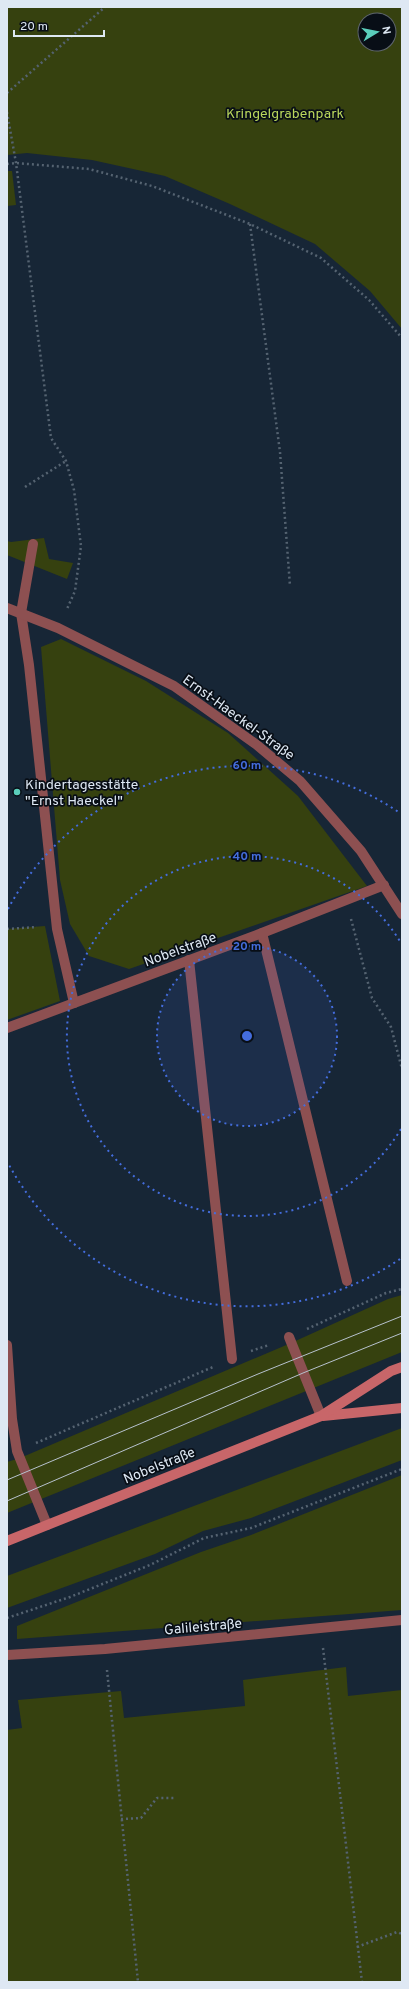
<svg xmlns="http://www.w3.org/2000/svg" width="409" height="1989" font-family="Overpass,sans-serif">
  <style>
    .green { fill: #36410f; fill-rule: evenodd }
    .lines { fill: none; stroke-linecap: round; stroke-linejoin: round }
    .path { stroke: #556371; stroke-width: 2.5; stroke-dasharray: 2 3; stroke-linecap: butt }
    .service { stroke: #8d5051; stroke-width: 10 }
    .minor { stroke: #8d5051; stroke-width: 10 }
    .secondary { stroke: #c86669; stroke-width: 10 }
    .tram { stroke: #b6c1cd; stroke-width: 1 }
    .ring { fill: none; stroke: #446ddd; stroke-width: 2; stroke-dasharray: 2 4 }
    .poi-dot { fill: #5bcebb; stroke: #080e16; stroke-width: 1.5 }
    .labels { text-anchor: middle; stroke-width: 3.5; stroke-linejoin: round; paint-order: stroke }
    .park-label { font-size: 14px; fill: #bad75c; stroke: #080e16 }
    .street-label { font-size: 14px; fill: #dee8f3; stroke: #080e16 }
    .poi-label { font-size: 14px; fill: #dee8f3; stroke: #080e16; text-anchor: start }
    .centre { fill: #446ddd; stroke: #080e16; stroke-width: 2 }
    .ring-label { font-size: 12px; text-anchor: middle; font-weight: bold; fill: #446ddd; stroke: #080e16; stroke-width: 3.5; stroke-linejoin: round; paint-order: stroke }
  </style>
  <rect width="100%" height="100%" fill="#172636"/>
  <!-- green -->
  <g class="green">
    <path d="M7 7H402V329L370 291 315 244 230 204 165 176 92 160 27 153 7 155ZM365 20H389V44H365Z"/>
    <polygon points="7,171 12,171 16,205 7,206"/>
    <polygon points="44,538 49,559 73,563 67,579 7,555 7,541 11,542"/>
    <polygon points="61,639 146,681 228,733 298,796 367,886 129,969 89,956 70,924 60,880 41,647"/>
    <polygon points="45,926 60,1001 7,1020 7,929"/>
    <polygon points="402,1295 402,1352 7,1513 7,1462 20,1458 291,1343 388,1299"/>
    <polygon points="402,1428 402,1460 251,1518 203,1531 155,1554 7,1608 7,1576"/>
    <polygon points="402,1475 402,1610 17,1639 17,1626 201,1552 251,1535"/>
    <polygon points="346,1667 348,1696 402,1690 402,1982 7,1982 7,1730 22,1728 18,1700 121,1691 124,1718 245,1706 243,1680"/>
  </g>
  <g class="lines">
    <!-- path -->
    <g class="path">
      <polyline points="7,93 105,7"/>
      <polyline points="7,112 16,163 51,438 66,461 74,490 81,546 75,591 67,609"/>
      <polyline points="7,164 16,163 89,169 152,186 250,224 321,258 369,300 402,338"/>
      <polyline points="250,224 280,452 290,586"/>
      <polyline points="25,487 66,461"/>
      <polyline points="351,919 372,998 391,1027 402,1069"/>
      <polyline points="7,929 37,927"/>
      <polyline points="307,1329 386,1293 402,1289"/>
      <polyline points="251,1351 269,1345"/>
      <polyline points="36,1443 213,1367"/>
      <polyline points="7,1618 70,1597 150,1565 204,1538 251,1528 402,1469"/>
      <polyline points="323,1648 362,1982"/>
      <polyline points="107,1670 138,1982"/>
      <polyline points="121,1819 141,1818 157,1798 175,1798"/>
      <polyline points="357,1947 397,1932 402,1934"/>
    </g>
    <!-- service -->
    <g class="service">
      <polyline points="33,544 21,613 29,665 57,929 74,1003"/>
      <polyline points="262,933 347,1281"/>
      <polyline points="189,960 232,1359"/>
      <polyline points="289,1337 321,1416"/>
      <polyline points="7,1345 12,1419 17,1451 47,1525"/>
    </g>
    <!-- minor -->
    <g class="minor">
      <polyline points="7,608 58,628 174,686 257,745 300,781 361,851 402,914"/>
      <polyline points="7,1028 262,933 384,885"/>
      <polyline points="7,1655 105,1649 402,1620"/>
    </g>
    <!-- secondary -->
    <g class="secondary">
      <polyline points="323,1416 402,1408"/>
      <polyline points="7,1541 321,1416 391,1371 402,1367"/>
    </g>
    <!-- tram -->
    <g class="tram">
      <polyline points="7,1480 258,1374 402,1316"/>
      <polyline points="7,1501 303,1373 402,1333"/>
    </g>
  </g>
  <!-- distance rings -->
  <circle cx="247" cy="1036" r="90" fill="#446ddd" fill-opacity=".12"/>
  <g class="ring">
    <circle cx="247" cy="1036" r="90"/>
    <path d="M401 1129A180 180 0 1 1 401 943"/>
    <path d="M400 1259A271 271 0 0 1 8 1163M8 909A271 271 0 0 1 400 813"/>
  </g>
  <!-- markers -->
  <circle class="poi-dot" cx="17" cy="792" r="4"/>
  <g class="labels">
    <!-- park labels -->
    <g class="park-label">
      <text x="285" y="118">Kringelgrabenpark</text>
    </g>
    <!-- street labels -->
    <g class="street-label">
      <text transform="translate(239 717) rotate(36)" y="5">Ernst-Haeckel-Straße</text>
      <text transform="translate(180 949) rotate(-20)" y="5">Nobelstraße</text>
      <text transform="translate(159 1465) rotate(-22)" y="5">Nobelstraße</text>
      <text transform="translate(203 1626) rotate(-5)" y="5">Galileistraße</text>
    </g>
    <!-- poi labels -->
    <g class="poi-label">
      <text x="25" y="789">Kindertagesstätte<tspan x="25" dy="16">"Ernst Haeckel"</tspan></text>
    </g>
  </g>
  <circle cx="247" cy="1036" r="6" class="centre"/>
  <g class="ring-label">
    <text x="247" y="769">60 m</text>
    <text x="247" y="860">40 m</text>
    <text x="247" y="950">20 m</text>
  </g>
  <!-- border -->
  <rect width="409" height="1989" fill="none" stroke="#dee8f3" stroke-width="16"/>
  <!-- north arrow -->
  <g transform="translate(377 32) rotate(80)"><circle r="19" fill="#080e16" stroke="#5e656e"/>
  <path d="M0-3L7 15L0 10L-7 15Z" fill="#5bcebb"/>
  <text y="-6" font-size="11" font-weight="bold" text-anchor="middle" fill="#dee8f3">N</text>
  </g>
  <!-- scale -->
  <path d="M14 30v6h90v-6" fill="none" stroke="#dee8f3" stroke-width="2"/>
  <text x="20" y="30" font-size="12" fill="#dee8f3" stroke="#080e16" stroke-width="3" paint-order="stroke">20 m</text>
</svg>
